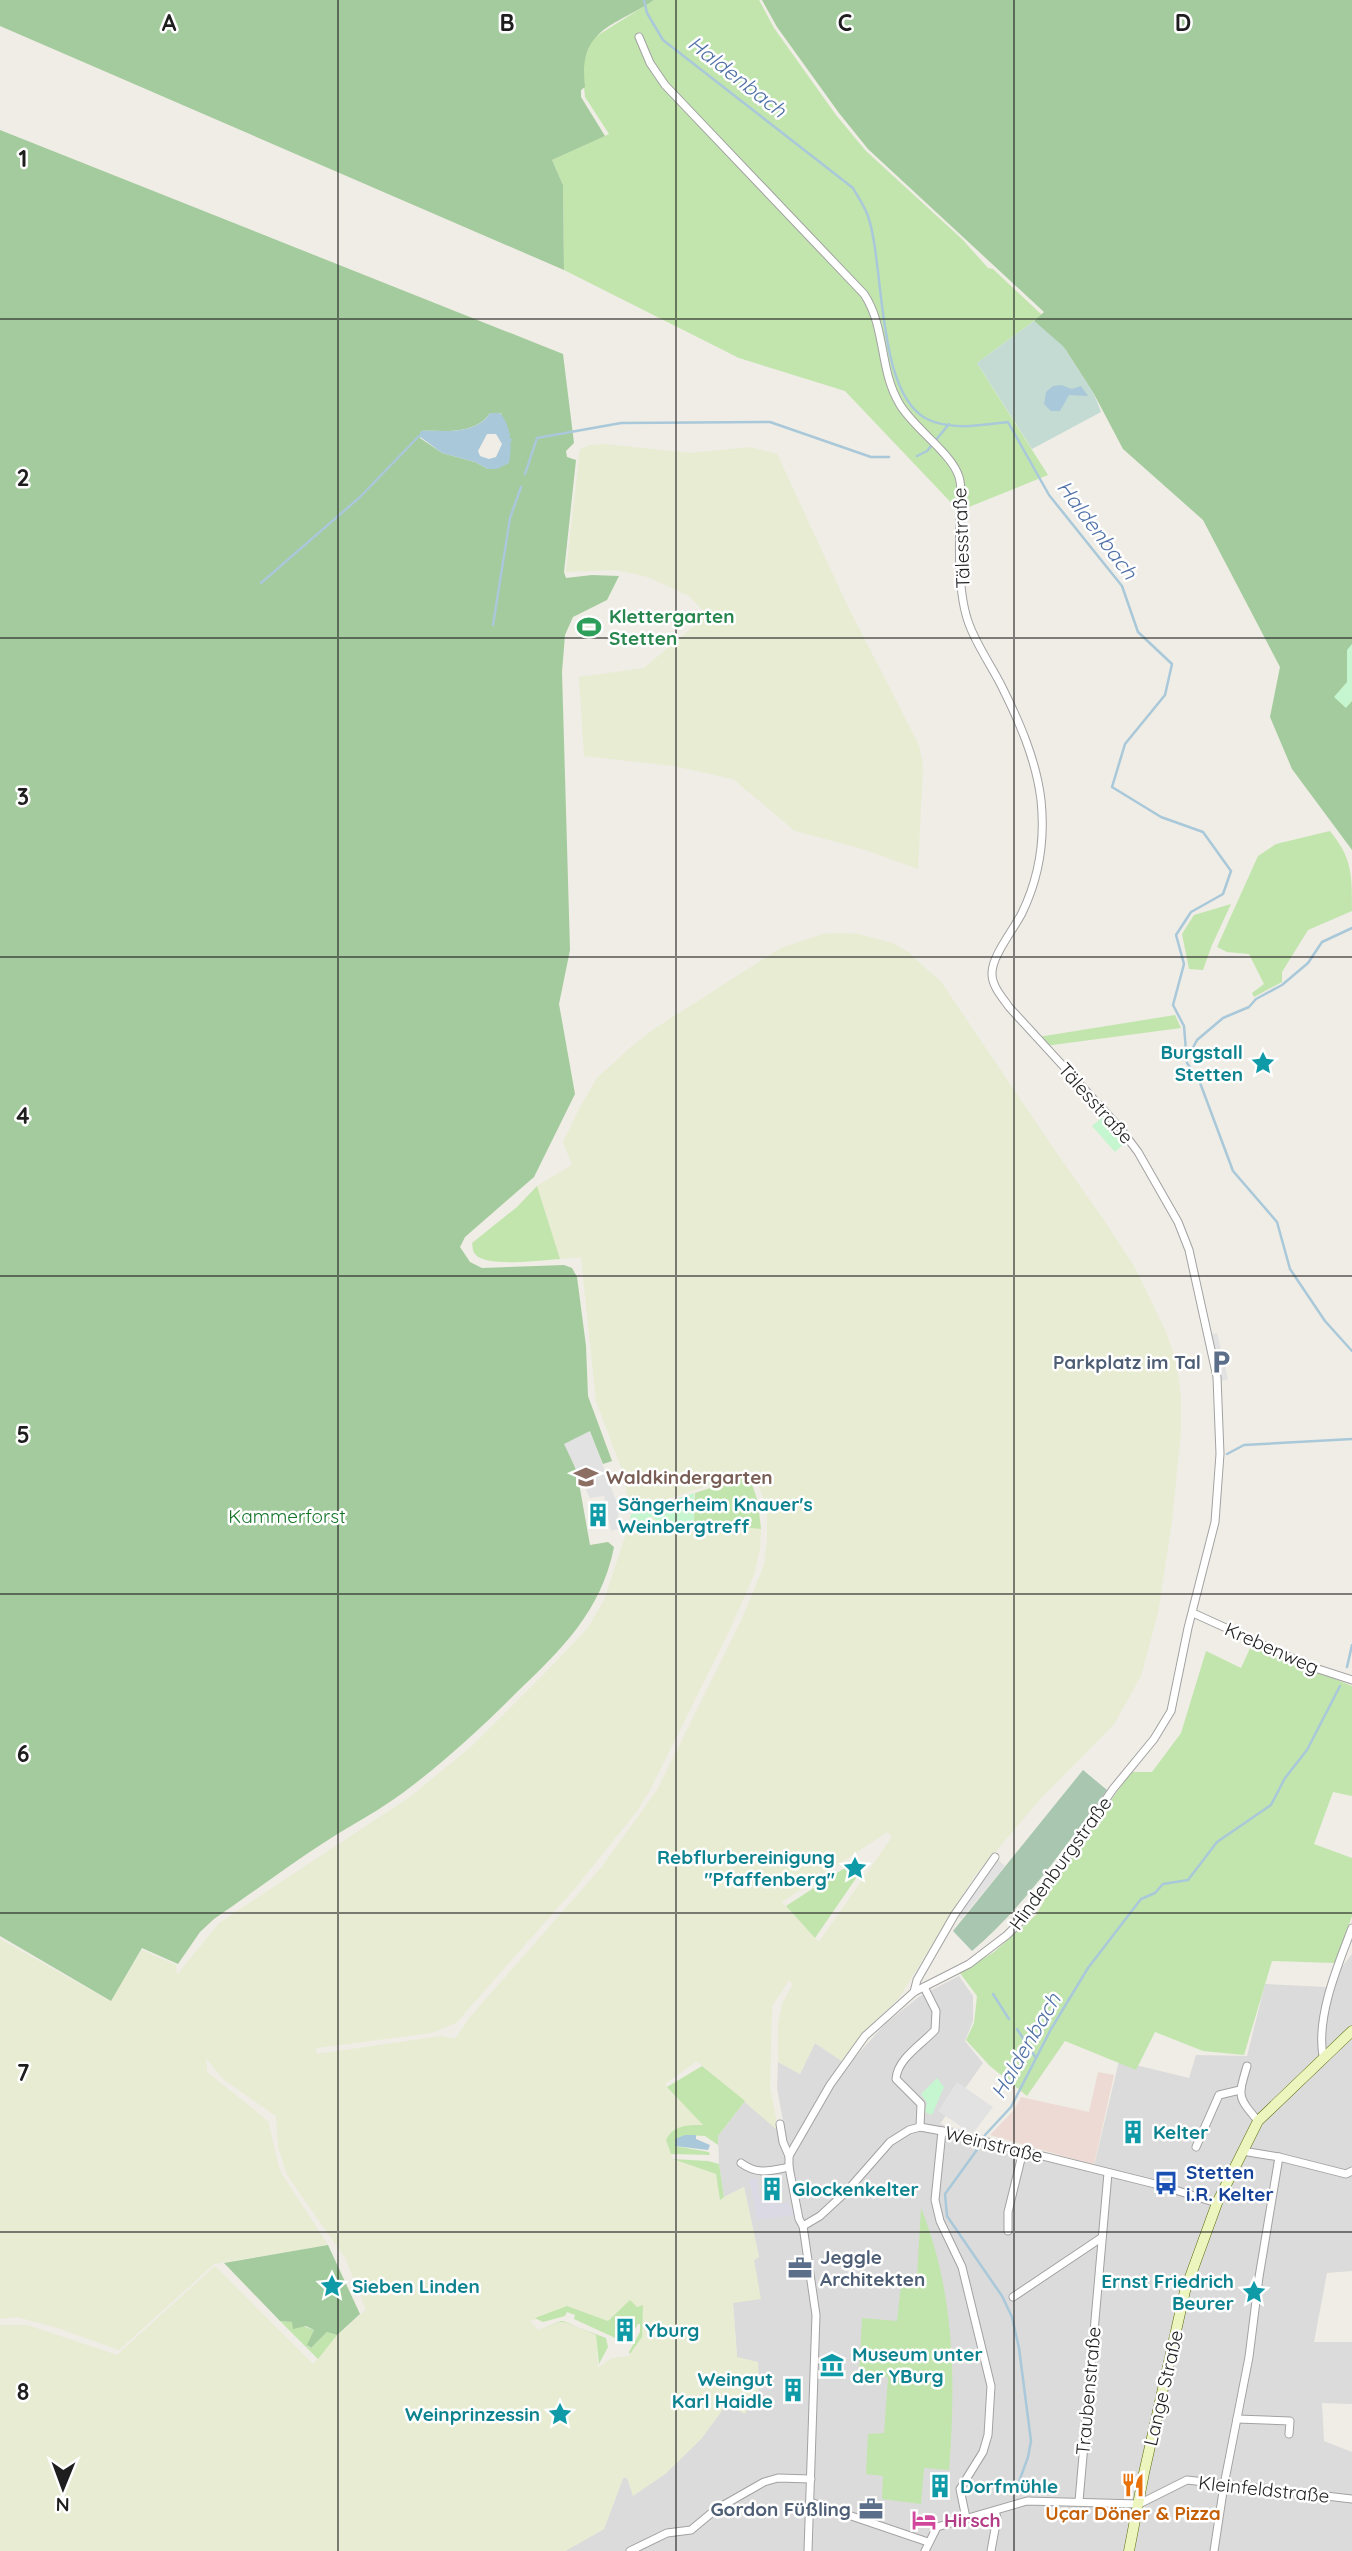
<svg xmlns="http://www.w3.org/2000/svg" width="1352" height="2551" font-family="Quicksand,sans-serif">
  <style>
    .residential { fill: #dcdbdb }
    .commercial { fill: #eedad5 }
    .farmland { fill: #e7ecd2; fill-rule: evenodd }
    .grass { fill: #c2e5ae }
    .forest { fill: #a4cb9d; fill-rule: evenodd }
    .wetland { fill: #c3dbd3 }
    .cemetery { fill: #a8c6b0 }
    .park { fill: #c5f6cf }
    .parking { fill: #e2e2e2 }
    .plaza { fill: #dbd9e4 }
    .water { fill: #a9c8d9; fill-rule: evenodd }
    .lines { fill: none; stroke-linecap: round; stroke-linejoin: round }
    .stream { stroke: #a9c8d9; stroke-width: 2.5 }
    .minor-casing { stroke: #a2a2a2; stroke-width: 9 }
    .secondary-casing { stroke: #576e0c; stroke-width: 11 }
    .minor { stroke: #fff; stroke-width: 7 }
    .secondary { stroke: #ebf5bd; stroke-width: 10 }
    .grid { fill: none; stroke: #1e1e1e; stroke-width: 2; stroke-opacity: 0.55 }
    .labels { text-anchor: middle; stroke-width: 5; stroke-linejoin: round; paint-order: stroke }
    .street-label { font-size: 19px; fill: #1e1e1e; stroke: #fff }
    .leisure-label { font-size: 19px; font-weight: bold; fill: #27864d; stroke: #fff; text-anchor: start }
    .culture-label { font-size: 19px; font-weight: bold; fill: #0d838f; stroke: #fff; text-anchor: start }
    .service-label { font-size: 19px; font-weight: bold; fill: #4e5e75; stroke: #fff; text-anchor: end }
    .education-label { font-size: 19px; font-weight: bold; fill: #785e54; stroke: #fff; text-anchor: start }
    .park-label { font-size: 19px; fill: #137528; stroke: #fff }
    .transit-label { font-size: 19px; font-weight: bold; fill: #164399; stroke: #fff; text-anchor: start }
    .food-label { font-size: 19px; font-weight: bold; fill: #c56008; stroke: #fff }
    .hotel-label { font-size: 19px; font-weight: bold; fill: #b23c85; stroke: #fff; text-anchor: start }
    .water-label { font-size: 21px; font-style: italic; fill: #5171a7; stroke: #fff }
    .grid-label { font-size: 23px; text-anchor: middle; font-weight: bold; fill: #1e1e1e; stroke: #fff; stroke-width: 5; stroke-linejoin: round; paint-order: stroke }
  </style>
  <rect width="100%" height="100%" fill="#efede5"/>
  <!-- residential -->
  <polygon class="residential" points="1352,1954 1352,2271 1327,2273 1314,2342 1352,2342 1352,2404 1322,2403 1324,2441 1352,2452 1352,2551 565,2551 604,2529 623,2478 627,2477 633,2495 665,2474 701,2439 726,2405 737,2357 733,2302 754,2260 759,2257 744,2187 724,2197 719,2164 718,2136 745,2101 775,2128 777,2123 783,2121 777,2088 778,2062 800,2074 815,2043 848,2065 885,2024 920,1996 959,1976 973,1996 973,2021 965,2041 983,2063 940,2124 1094,2166 1119,2061 1189,2078 1196,2055 1247,2056 1265,1984 1326,1987"/>
  <!-- commercial -->
  <polygon class="commercial" points="1098,2072 1114,2075 1094,2165 990,2135 1014,2110 1021,2097 1089,2112"/>
  <!-- farmland -->
  <g class="farmland">
    <polygon points="603,444 690,453 751,447 777,454 848,607 919,745 923,766 918,869 863,849 795,831 733,779 674,766 584,756 579,677 644,668 707,615 689,596 648,577 616,570 566,572 580,449 590,445"/>
    <path d="M840 933 858 934 892 943 908 952 942 983 1049 1142 1103 1219 1135 1268 1166 1332 1176 1361 1181 1397V1431L1172 1521 1158 1613 1141 1676 1114 1724 1042 1797 973 1878 899 1998 868 2028 843 2062 815 2043 800 2074 778 2062V2024L782 2004 793 1984 789 1980 772 2006 770 2087 777 2123 776 2129 697 2061 665 2084 704 2125 666 2140 673 2159 716 2174 720 2199 744 2187 759 2257 754 2260 761 2299 733 2303 737 2357 758 2362 759 2389 745 2414 726 2405 701 2439 665 2474 633 2496 627 2478H623L604 2529 565 2551H0V2325H27L117 2355 215 2266 313 2364 337 2335 366 2310 345 2258 287 2175 278 2146 276 2116 223 2079 206 2058 207 2072 268 2121 280 2171 328 2245 214 2264 119 2350 58 2328 17 2317 0 2319V1939L110 2001 142 1950 176 1965 177 1975 219 1923 410 1797 472 1746 547 1671 588 1628 604 1600 630 1522 637 1519 652 1521 649 1518 652 1516 694 1528V1522L761 1529 760 1548 754 1575 731 1627 650 1790 637 1811 576 1887 456 2023 431 2033 316 2048 317 2054 442 2036 455 2039 470 2017 601 1868 657 1790 742 1619 764 1565 767 1542V1515L762 1494 752 1471 631 1511 622 1470 596 1401 581 1257 560 1259 537 1186 572 1165 563 1142 580 1107 597 1078 631 1047 654 1029 781 948 823 934ZM887 1832 892 1837 819 1942 782 1902ZM630 2301 637 2307 642 2305V2337L629 2356 612 2358 598 2368 596 2335 563 2321 538 2330 530 2321 567 2306 608 2321Z"/>
  </g>
  <!-- grass -->
  <g class="grass">
    <polygon points="654,0 759,0 774,28 836,115 866,151 962,239 988,268 993,269 1042,315 977,363 1048,475 959,511 845,391 739,358 564,270 563,185 552,160 609,134 585,97 582,66 592,39"/>
    <path d="M1330 831C1352 858 1352 873 1352 911L1308 930 1282 972V982L1254 997 1252 993 1264 984 1249 954 1227 952 1217 947 1258 856 1276 844Z"/>
    <polygon points="1231,904 1212,945 1203,970 1189,969 1182,934 1194,915"/>
    <polygon points="1175,1015 1181,1028 1045,1046 1038,1037"/>
    <path d="M537 1186 560 1259C544 1260 485 1268 475 1254 472 1250 473 1247 472 1243L517 1207Z"/>
    <polygon points="749,1475 758,1502 761,1529 694,1522 695,1493"/>
    <polygon points="1252,1644 1352,1686 1352,1796 1333,1792 1314,1844 1352,1858 1352,1916 1335,1963 1272,1961 1244,2055 1203,2051 1155,2032 1136,2070 1065,2041 1027,2096 990,2066 966,2040 974,2023 977,1996 960,1973 994,1952 1036,1915 1062,1869 1131,1772 1152,1772 1181,1733 1206,1651 1241,1668"/>
    <polygon points="854,1862 859,1863 861,1871 815,1938 786,1906"/>
    <path d="M702 2066 745 2101 718 2136V2145L705 2136 685 2135 675 2146 709 2152 710 2155 671 2154 666 2140C674 2125 686 2125 703 2125L667 2087Z"/>
    <polygon points="673,2159 708,2161 719,2164 724,2197 720,2200 716,2174"/>
    <path d="M921 2208C955 2292 956 2381 949 2470L924 2468 921 2504 882 2499 883 2476 866 2474 868 2434 884 2433 888 2377 859 2374 862 2318 897 2321 902 2275 917 2276Z"/>
    <polygon points="630,2300 637,2307 643,2305 642,2337 630,2354 629,2352 640,2332 640,2324 638,2324 635,2329 622,2321 615,2333 628,2341 624,2342 574,2319 575,2315 567,2312 565,2316 543,2322 535,2318 567,2306 608,2321"/>
    <polygon points="280,2321 292,2322 314,2330 308,2347 311,2348 327,2332 337,2335 318,2359"/>
    <polygon points="561,2321 606,2338 608,2347 599,2364 596,2335 563,2321 544,2328"/>
  </g>
  <!-- forest -->
  <g class="forest">
    <path d="M0 0H654C614 27 578 28 585 87L581 90V97L605 136 552 160 563 185 564 270 0 26Z"/>
    <polygon points="762,0 1352,0 1352,850 1292,769 1270,717 1280,667 1203,520 1123,449 1094,394 1065,349 1034,321 1044,312 868,149 839,113 777,27"/>
    <path d="M0 130 563 354 574 443 566 451 567 457 576 460 564 572 566 578 592 575 619 576 607 600 573 617 565 635 562 672 570 950 559 1004 575 1094 534 1177 465 1237 460 1247 470 1262 482 1268 564 1265 572 1268 577 1277 586 1346 588 1396 612 1461 603 1464 590 1432 565 1444 577 1472 590 1545 608 1542 614 1547C601 1612 561 1650 515 1694 480 1729 444 1762 404 1792 380 1810 353 1824 328 1840 289 1865 252 1893 214 1919L200 1932 178 1964 142 1948 111 2001 0 1936ZM490 413H501L509 463 488 469 475 462 442 453 420 438 421 431C444 430 474 436 490 413Z"/>
    <polygon points="328,2245 360,2314 337,2335 327,2332 311,2348 307,2345 314,2330 306,2326 293,2329 292,2322 280,2321 224,2263"/>
  </g>
  <!-- wetland -->
  <polygon class="wetland" points="1034,321 1063,346 1094,394 1101,412 1032,449 977,363"/>
  <!-- cemetery -->
  <path class="cemetery" d="M1083 1770 1107 1790C1065 1846 1026 1905 972 1951L953 1931Z"/>
  <!-- park -->
  <g class="park">
    <polygon points="1352,644 1352,701 1346,708 1334,697 1347,682 1347,650"/>
    <polygon points="1104,1116 1127,1141 1115,1152 1092,1126"/>
    <polygon points="694,1493 694,1528 679,1528 673,1522 668,1527 660,1524 652,1516 650,1518 652,1521 645,1525 637,1520 630,1522 631,1514"/>
    <polygon points="937,2078 944,2087 932,2115 925,2112 927,2103 921,2094"/>
  </g>
  <!-- parking -->
  <g class="parking">
    <polygon points="1217,1333 1228,1379 1222,1381 1211,1334"/>
    <polygon points="590,1431 618,1506 619,1529 611,1531 604,1496 590,1498 564,1444"/>
    <polygon points="995,1857 1005,1866 961,1919 955,1914"/>
    <polygon points="957,2082 993,2107 972,2134 938,2111"/>
  </g>
  <!-- plaza -->
  <polygon class="plaza" points="749,2178 757,2179 761,2202 777,2199 778,2204 788,2202 794,2215 757,2220"/>
  <!-- water -->
  <g class="water">
    <polygon points="1061,385 1072,389 1081,386 1088,396 1069,395 1060,411 1051,411 1044,404 1046,392 1053,386"/>
    <path d="M490 413H500C512 427 512 447 509 463L497 469H488L475 462 442 453 419 436 421 431C444 430 475 436 490 413ZM487 434H496L502 444 496 457 489 459 480 456 478 451Z"/>
    <polygon points="685,2135 696,2135 696,2139 710,2145 708,2150 675,2146 675,2139"/>
  </g>
  <g class="lines">
    <!-- stream -->
    <g class="stream">
      <path d="M644 0 647 13 663 40 853 188C858 197 865 207 868 216 885 266 876 393 927 419 951 431 983 425 1008 422L1049 495 1122 586 1138 632 1172 664 1165 695 1125 744 1112 787 1161 817 1203 832 1231 871 1223 894 1191 912 1176 935 1184 964 1173 1005 1184 1026 1187 1063 1199 1080 1233 1171 1277 1222 1290 1269 1325 1321 1352 1351"/>
      <polyline points="510,440 511,440"/>
      <polyline points="917,456 927,451 949,424"/>
      <polyline points="525,474 537,438 621,423 770,422 871,457 889,457"/>
      <polyline points="261,583 360,497 419,436"/>
      <polyline points="493,625 510,518 521,487"/>
      <polyline points="1187,1059 1197,1040 1223,1018 1249,1007 1256,999 1282,985 1308,963 1322,942 1352,928"/>
      <polyline points="1227,1454 1244,1445 1352,1439"/>
      <polyline points="1347,1667 1352,1645"/>
      <polyline points="993,1994 1009,2019"/>
      <polyline points="1017,2029 1036,2058"/>
      <polyline points="1016,2490 1028,2457 1031,2441 1019,2348 1012,2317 1002,2296 947,2216 945,2194 979,2147 985,2135 1011,2107 1051,2029 1088,1968 1141,1899 1155,1893 1163,1884 1188,1880 1217,1842 1271,1805 1285,1778 1307,1750 1340,1686"/>
    </g>
    <!-- minor casing -->
    <g class="minor-casing">
      <g id="minor">
        <path d="M639 37 650 63 665 85 864 294C886 327 879 369 899 403 912 427 952 453 959 477 963 490 960 505 960 519 959 550 958 595 969 624 977 646 991 665 1001 685 1019 721 1036 759 1041 800 1045 838 1039 878 1022 913 1014 929 991 957 992 974 992 986 1002 997 1009 1007L1120 1128 1138 1152 1178 1222 1189 1250 1217 1377 1220 1454 1215 1522 1188 1628 1171 1711 1154 1739 1113 1789 1025 1917 1007 1935 969 1964 914 1992 865 2036 830 2085 789 2156V2167L799 2219 803 2226 816 2315 808 2551"/>
        <polyline points="1193,1613 1312,1667 1352,1680"/>
        <polyline points="914,1992 917,1980 955,1914 995,1857"/>
        <path d="M1323 2056C1316 2016 1338 1965 1352 1928"/>
        <path d="M1247 2066C1238 2097 1237 2096 1258 2121"/>
        <polyline points="780,2124 783,2142 789,2156"/>
        <path d="M920 2127 921 2104 896 2079C897 2059 922 2044 935 2030L936 2011 924 1987"/>
        <polyline points="942,2131 935,2200 940,2221 962,2267 991,2386 988,2435 983,2452 960,2489 966,2518"/>
        <polyline points="1196,2147 1219,2095 1240,2090"/>
        <polyline points="1242,2151 1279,2157 1346,2174 1352,2171"/>
        <path d="M741 2163C757 2175 770 2171 789 2167"/>
        <polyline points="803,2226 820,2216 847,2191 890,2142 909,2130 920,2127 942,2131 1159,2185 1217,2203"/>
        <polyline points="1008,2231 1008,2212 1023,2151"/>
        <polyline points="1013,2297 1101,2238"/>
        <polyline points="1237,2419 1290,2421 1289,2434"/>
        <polyline points="1079,2501 1108,2173"/>
        <polyline points="810,2502 928,2542"/>
        <polyline points="630,2551 667,2533 691,2530 715,2510 764,2482 778,2478 811,2479"/>
        <polyline points="925,2551 937,2527 1027,2501 1139,2504 1187,2480 1352,2499"/>
        <polyline points="991,2551 997,2518 995,2511"/>
        <polyline points="1214,2551 1224,2485 1249,2357 1259,2277 1279,2157"/>
      </g>
    </g>
    <!-- secondary casing -->
    <g class="secondary-casing">
      <polyline id="secondary" points="1129,2551 1144,2473 1185,2291 1217,2203 1258,2121 1352,2031"/>
    </g>
    <!-- minor -->
    <use href="#minor" class="minor"/>
    <!-- secondary -->
    <use href="#secondary" class="secondary"/>
  </g>
  <!-- grid -->
  <path class="grid" d="M338 0V2551M676 0V2551M1014 0V2551M0 319H1352M0 638H1352M0 957H1352M0 1276H1352M0 1594H1352M0 1913H1352M0 2232H1352"/>
  <!-- icons -->
  <defs>
    <g id="stadium-bare" transform="scale(1.89)"><path d="M0-5a6.5 5 0 1 0 0 10a6.5 5 0 1 0 0-10ZM-3.5-1.8h7v3.6h-7Z" fill="#2e9e5b" stroke="#fff" stroke-width="2.5" paint-order="stroke"/></g>
    <g id="sight-bare" transform="scale(1.89)"><path d="M0-6L1.8-2.2L6-1.7L2.9 1.2L3.7 5.4L0 3.3L-3.7 5.4L-2.9 1.2L-6-1.7L-1.8-2.2Z" fill="#0f9aa8" stroke="#fff" stroke-width="2.5" paint-order="stroke"/></g>
    <g id="parking-bare" transform="scale(1.89)"><path d="M-3.5-5.5H1a3.5 3.5 0 0 1 0 7H-1V5.5H-3.5ZM-1-3.4V-.6H.8a1.4 1.4 0 0 0 0-2.8Z" fill="#5c6f8a" stroke="#fff" stroke-width="2.5" paint-order="stroke"/></g>
    <g id="school-bare" transform="scale(1.89)"><path d="M0-5L7-2L0 1L-7-2ZM-4 1L0 2.5L4 1V4Q0 6-4 4Z" fill="#8d6e63" stroke="#fff" stroke-width="2.5" paint-order="stroke"/></g>
    <g id="building-bare" transform="scale(1.89)"><path d="M-4-6H4V6H1V3H-1V6H-4ZM-2.5-4.3h1.7v1.8h-1.7ZM.8-4.3h1.7v1.8H.8ZM-2.5-1h1.7V.8h-1.7ZM.8-1h1.7V.8H.8Z" fill="#0f9aa8" stroke="#fff" stroke-width="2.5" paint-order="stroke"/></g>
    <g id="bus-bare" transform="scale(1.89)"><path d="M-5-6H5V4H4V6H2V4H-2V6H-4V4H-5ZM-3.5-4V0h7V-4ZM-3.5 1.2v1.5H-2V1.2ZM2 1.2v1.5H3.5V1.2Z" fill="#1a4fb4" stroke="#fff" stroke-width="2.5" paint-order="stroke"/></g>
    <g id="office-bare" transform="scale(1.89)"><path d="M-6-3h4V-5.5h4V-3h4V5H-6ZM-1-4.5V-3h2v-1.5ZM-6 0V1H6V0Z" fill="#5c6f8a" stroke="#fff" stroke-width="2.5" paint-order="stroke"/></g>
    <g id="museum-bare" transform="scale(1.89)"><path d="M0-6L6-3V-2H-6V-3ZM-5-1h2V3h-2ZM-1-1h2V3h-2ZM3-1h2V3H3ZM-6 4H6V6H-6Z" fill="#0f9aa8" stroke="#fff" stroke-width="2.5" paint-order="stroke"/></g>
    <g id="restaurant-bare" transform="scale(1.89)"><path d="M-5-6h1v4h1v-4h1v4h1v-4h1v5L-1.5 .5V6h-2V.5L-5-1ZM5-6V6H3V1.5H1.5Q1.5-4 5-6Z" fill="#e8710a" stroke="#fff" stroke-width="2.5" paint-order="stroke"/></g>
    <g id="hotel-bare" transform="scale(1.89)"><path d="M-6-4.5h1.5V1H6V5H4.5V3h-9V5H-6ZM-4 0a1.8 1.8 0 1 1 3.6 0ZM.5 0V-2.5h3Q6-2.5 6 0Z" fill="#d1479c" stroke="#fff" stroke-width="2.5" paint-order="stroke"/></g>
  </defs>
  <g fill-rule="evenodd">
    <use href="#stadium-bare" x="589" y="627"/>
    <use href="#sight-bare" x="1263" y="1063"/>
    <use href="#parking-bare" x="1221" y="1362"/>
    <use href="#school-bare" x="586" y="1477"/>
    <use href="#building-bare" x="598" y="1515"/>
    <use href="#sight-bare" x="855" y="1868"/>
    <use href="#building-bare" x="1133" y="2132"/>
    <use href="#bus-bare" x="1166" y="2183"/>
    <use href="#building-bare" x="772" y="2189"/>
    <use href="#office-bare" x="800" y="2268"/>
    <use href="#sight-bare" x="332" y="2286"/>
    <use href="#sight-bare" x="1254" y="2292"/>
    <use href="#building-bare" x="625" y="2330"/>
    <use href="#museum-bare" x="832" y="2365"/>
    <use href="#building-bare" x="793" y="2390"/>
    <use href="#sight-bare" x="560" y="2414"/>
    <use href="#restaurant-bare" x="1133" y="2485"/>
    <use href="#building-bare" x="940" y="2486"/>
    <use href="#office-bare" x="871" y="2509"/>
    <use href="#hotel-bare" x="924" y="2520"/>
  </g>
  <g class="labels">
    <!-- street labels -->
    <g class="street-label">
      <text transform="translate(961 538) rotate(-92)" y="7">Tälesstraße</text>
      <text transform="translate(1096 1103) rotate(48)" y="7">Tälesstraße</text>
      <text transform="translate(1272 1648) rotate(24)" y="7">Krebenweg</text>
      <text transform="translate(1060 1863) rotate(-54)" y="7">Hindenburgstraße</text>
      <text transform="translate(994 2144) rotate(14)" y="7">Weinstraße</text>
      <text transform="translate(1163 2388) rotate(-77)" y="7">Lange Straße</text>
      <text transform="translate(1088 2391) rotate(-85)" y="7">Traubenstraße</text>
      <text transform="translate(1264 2489) rotate(6)" y="7">Kleinfeldstraße</text>
    </g>
    <!-- leisure labels -->
    <g class="leisure-label">
      <text x="609" y="623">Klettergarten<tspan x="609" dy="22">Stetten</tspan></text>
    </g>
    <!-- culture labels -->
    <g class="culture-label">
      <text x="1243" y="1059" text-anchor="end">Burgstall<tspan x="1243" dy="22">Stetten</tspan></text>
      <text x="618" y="1511">Sängerheim Knauer's<tspan x="618" dy="22">Weinbergtreff</tspan></text>
      <text x="835" y="1864" text-anchor="end">Rebflurbereinigung<tspan x="835" dy="22">"Pfaffenberg"</tspan></text>
      <text x="1153" y="2139">Kelter</text>
      <text x="792" y="2196">Glockenkelter</text>
      <text x="1234" y="2288" text-anchor="end">Ernst Friedrich<tspan x="1234" dy="22">Beurer</tspan></text>
      <text x="352" y="2293">Sieben Linden</text>
      <text x="645" y="2337">Yburg</text>
      <text x="852" y="2361">Museum unter<tspan x="852" dy="22">der YBurg</tspan></text>
      <text x="773" y="2386" text-anchor="end">Weingut<tspan x="773" dy="22">Karl Haidle</tspan></text>
      <text x="540" y="2421" text-anchor="end">Weinprinzessin</text>
      <text x="960" y="2493">Dorfmühle</text>
    </g>
    <!-- service labels -->
    <g class="service-label">
      <text x="1201" y="1369">Parkplatz im Tal</text>
      <text x="820" y="2264" text-anchor="start">Jeggle<tspan x="820" dy="22">Architekten</tspan></text>
      <text x="851" y="2516">Gordon Füßling</text>
    </g>
    <!-- education labels -->
    <g class="education-label">
      <text x="606" y="1484">Waldkindergarten</text>
    </g>
    <!-- park labels -->
    <g class="park-label">
      <text x="287" y="1523">Kammerforst</text>
    </g>
    <!-- transit labels -->
    <g class="transit-label">
      <text x="1186" y="2179">Stetten<tspan x="1186" dy="22">i.R. Kelter</tspan></text>
    </g>
    <!-- food labels -->
    <g class="food-label">
      <text x="1133" y="2520">Uçar Döner &amp; Pizza</text>
    </g>
    <!-- hotel labels -->
    <g class="hotel-label">
      <text x="944" y="2527">Hirsch</text>
    </g>
    <!-- water labels -->
    <g class="water-label">
      <text transform="translate(737 77) rotate(38)" y="7">Haldenbach</text>
      <text transform="translate(1097 530) rotate(53)" y="7">Haldenbach</text>
      <text transform="translate(1026 2046) rotate(-60)" y="7">Haldenbach</text>
    </g>
  </g>
  <g class="grid-label">
    <text x="169" y="31">A</text>
    <text x="507" y="31">B</text>
    <text x="845" y="31">C</text>
    <text x="1183" y="31">D</text>
    <text x="23" y="167">1</text>
    <text x="23" y="486">2</text>
    <text x="23" y="805">3</text>
    <text x="23" y="1124">4</text>
    <text x="23" y="1443">5</text>
    <text x="23" y="1762">6</text>
    <text x="23" y="2081">7</text>
    <text x="23" y="2400">8</text>
  </g>
  <!-- north arrow -->
  <g transform="translate(63 2488) rotate(181)" stroke="#ffffff" stroke-width="5" paint-order="stroke">
  <path d="M0-5L12 26L0 18L-12 26Z" fill="#1e1e1e"/>
  <text y="-10" font-size="19" font-weight="bold" text-anchor="middle" fill="#1e1e1e">N</text>
  </g>
</svg>
